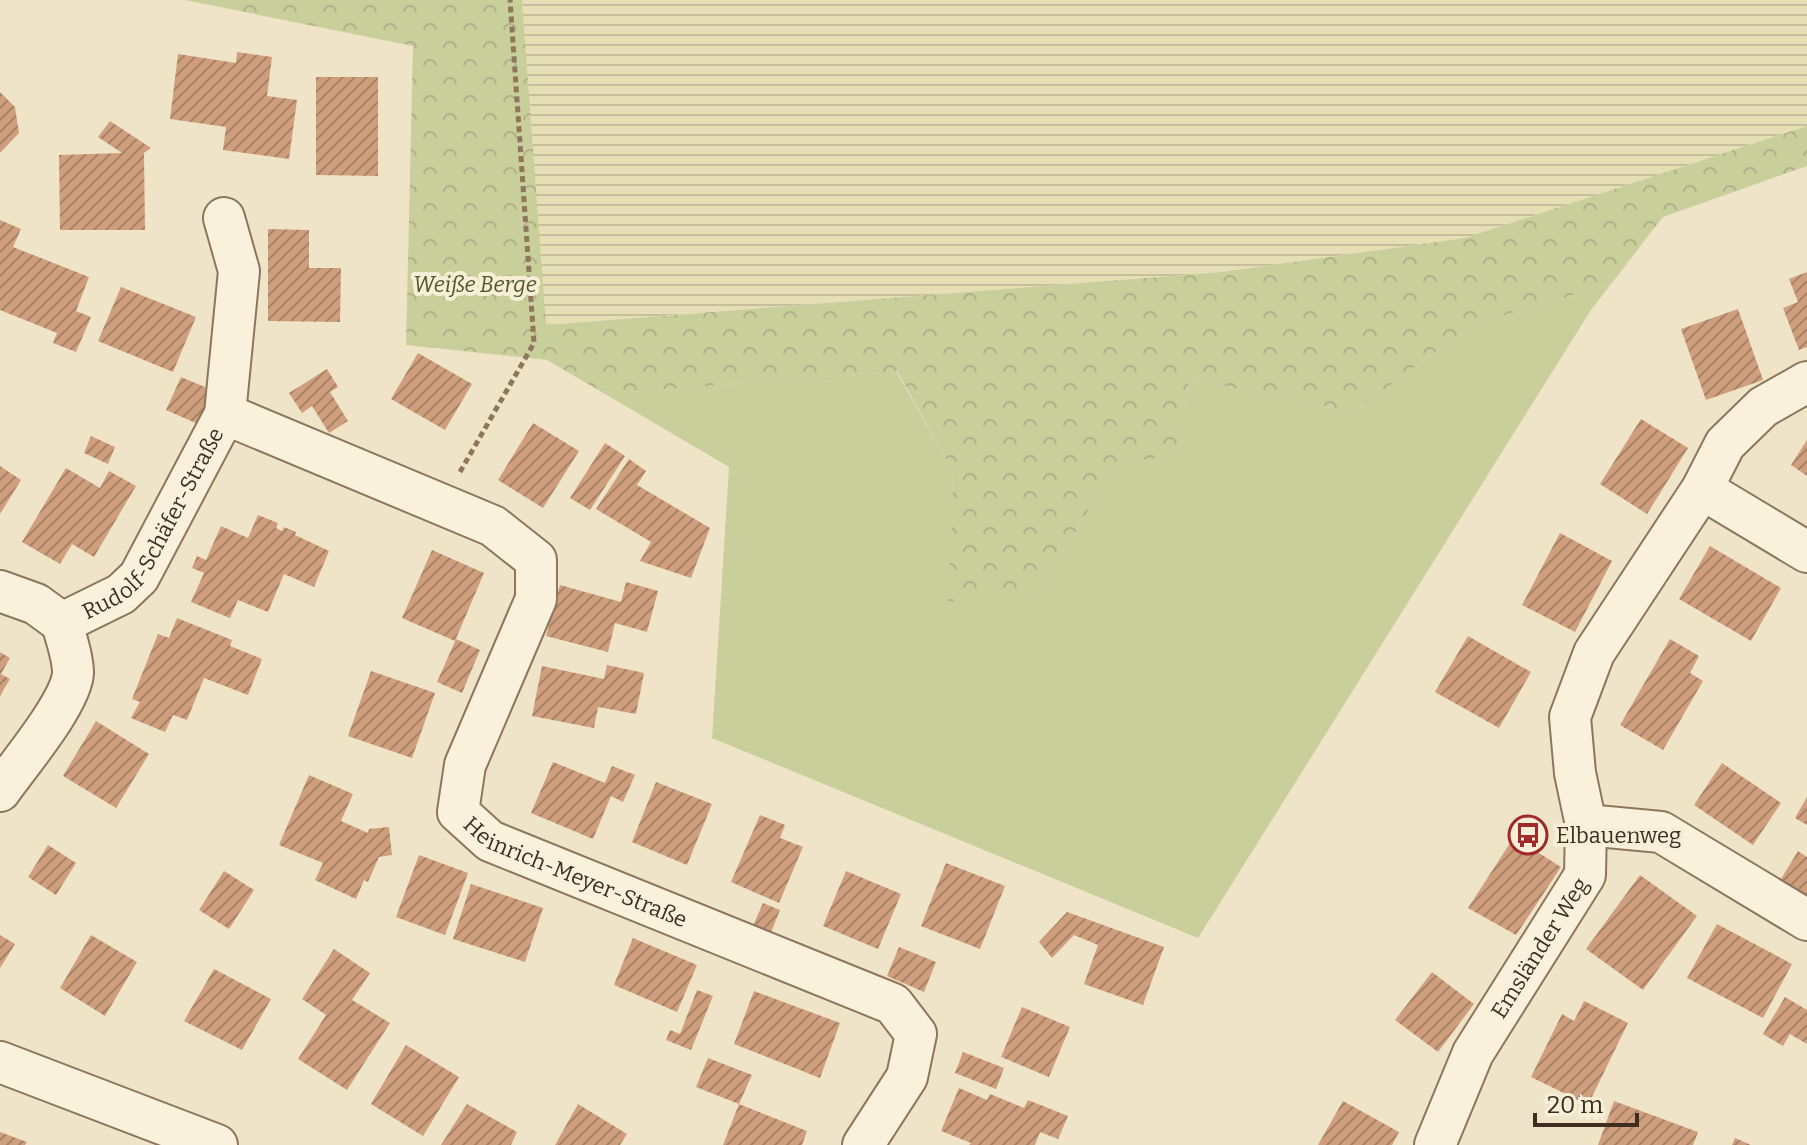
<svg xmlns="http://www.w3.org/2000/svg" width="1807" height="1145" font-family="Bitter,serif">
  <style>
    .farmland { fill: url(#farmland-rules) }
    .green { fill: #c9cf9b }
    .forest { fill: url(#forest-crowns) }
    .building { fill: url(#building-hatch) }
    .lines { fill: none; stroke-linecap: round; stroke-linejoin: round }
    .minor-casing { stroke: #8d765c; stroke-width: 44 }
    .path { stroke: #8d765c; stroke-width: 5; stroke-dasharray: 6 4; stroke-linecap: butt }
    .minor { stroke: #faf1dc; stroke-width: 40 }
    .labels { text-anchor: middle; stroke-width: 8; stroke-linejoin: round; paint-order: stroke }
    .park-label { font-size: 22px; font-style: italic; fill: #4d5a26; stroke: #f7eed8 }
    .street-label { font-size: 22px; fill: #3d2e20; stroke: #f7eed8 }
    .poi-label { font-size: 22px; fill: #3d2e20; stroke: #f7eed8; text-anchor: start }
  </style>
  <defs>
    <pattern id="farmland-rules" width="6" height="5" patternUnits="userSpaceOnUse" patternTransform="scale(2)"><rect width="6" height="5" fill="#e6deb5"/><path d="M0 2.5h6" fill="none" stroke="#c6bf9b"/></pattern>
    <pattern id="forest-crowns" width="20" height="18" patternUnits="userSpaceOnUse" patternTransform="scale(2)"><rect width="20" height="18" fill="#c9cf9b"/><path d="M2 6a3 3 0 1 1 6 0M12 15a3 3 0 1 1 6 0" fill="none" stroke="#aeb285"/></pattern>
    <pattern id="building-hatch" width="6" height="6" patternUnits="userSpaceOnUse" patternTransform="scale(2)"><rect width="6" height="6" fill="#cf9f7d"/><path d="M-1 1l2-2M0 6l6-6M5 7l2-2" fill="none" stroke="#a98266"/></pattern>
  </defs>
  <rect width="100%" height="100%" fill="#f0e4c8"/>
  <!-- farmland -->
  <polygon class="farmland" points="522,0 1807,0 1807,126 1465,238 1222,272 545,325"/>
  <!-- green -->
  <polygon class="green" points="1663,217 1591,310 1198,938 712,738 729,467 605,394 896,371 954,473 949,601 1039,592 1117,463 1180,454 1189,379 1354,412 1472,325 1608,285"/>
  <!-- forest -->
  <polygon class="forest" points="185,0 522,0 546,325 1222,272 1465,238 1807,126 1807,166 1663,217 1608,285 1472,325 1354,412 1189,379 1180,455 1117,463 1039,592 948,602 954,473 897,371 605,394 547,360 406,345 413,46"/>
  <!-- building -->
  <g class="building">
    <polygon points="237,52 272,57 267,96 297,100 289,159 223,150 226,127 170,119 178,54 236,63"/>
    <polygon points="316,77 378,77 378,176 316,175"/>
    <polygon points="0,92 15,107 19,133 0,153"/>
    <polygon points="110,121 151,148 144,153 145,230 60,230 59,155 122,153 98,137"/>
    <polygon points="0,220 21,229 13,247 89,277 76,311 91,317 76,352 53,343 57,333 0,310"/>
    <polygon points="268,229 309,230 309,268 341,268 340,322 268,321"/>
    <polygon points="1807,272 1807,347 1799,350 1783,308 1798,302 1789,279"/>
    <polygon points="121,287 196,317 173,372 98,341"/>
    <polygon points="1738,309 1763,380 1706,400 1681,329"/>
    <polygon points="418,353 472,384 445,430 391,399"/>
    <polygon points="327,369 338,387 330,392 348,421 329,433 312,406 302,413 289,393"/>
    <polygon points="181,377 212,390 198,424 166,410"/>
    <polygon points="1641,419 1688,448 1647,514 1600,484"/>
    <polygon points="533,423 579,451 543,508 498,480"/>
    <polygon points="91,436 115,447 108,464 84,453"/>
    <polygon points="1807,440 1807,476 1791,465"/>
    <polygon points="605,443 625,456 590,510 570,498"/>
    <polygon points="629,459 646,471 637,485 710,528 691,578 640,561 651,542 596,509"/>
    <polygon points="0,466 21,480 0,514"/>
    <polygon points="66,468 100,488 109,471 136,486 94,557 72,544 60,564 22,542"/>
    <polygon points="258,515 278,523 276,528 282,531 284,527 296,532 295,535 329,551 314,587 284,574 268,612 238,600 230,618 191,602 204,573 192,568 197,556 206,560 221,526 248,538"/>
    <polygon points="1560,533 1612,561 1575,632 1522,605"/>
    <polygon points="1710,546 1781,588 1751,641 1679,599"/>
    <polygon points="432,550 484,573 455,641 402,618"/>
    <polygon points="626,582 658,591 647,632 615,623 608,652 546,636 560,585 621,602"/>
    <polygon points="177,618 232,640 230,646 262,659 248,695 204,678 187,720 173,715 165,732 131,718 140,702 132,699 158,634 169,638"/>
    <polygon points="1468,636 1531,672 1499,728 1435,692"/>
    <polygon points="456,639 480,650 462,693 437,682"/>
    <polygon points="1670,639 1699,656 1690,673 1703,681 1663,750 1620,725"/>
    <polygon points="0,652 10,658 1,674 10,679 0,696"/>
    <polygon points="607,665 644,673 636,714 598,707 594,728 532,716 542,666 604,679"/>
    <polygon points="371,671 435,693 412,758 348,736"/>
    <polygon points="96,721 149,754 116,808 63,776"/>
    <polygon points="553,762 605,783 612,766 635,775 623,802 611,796 593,839 531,813"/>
    <polygon points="1722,763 1781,803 1753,845 1694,805"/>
    <polygon points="309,775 353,794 341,821 368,833 369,829 389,827 392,855 379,857 368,882 364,880 356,899 315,880 323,863 279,845"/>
    <polygon points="656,782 712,804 687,865 632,842"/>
    <polygon points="1807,797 1807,825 1795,818"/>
    <polygon points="760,815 785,825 780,838 803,847 779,903 731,882"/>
    <polygon points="1514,837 1561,867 1516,935 1468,908"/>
    <polygon points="48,845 76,863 56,895 28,877"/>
    <polygon points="1798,851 1807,857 1807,895 1781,879"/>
    <polygon points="419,855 468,873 445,935 396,917"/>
    <polygon points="946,863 1005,886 980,949 921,926"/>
    <polygon points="224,871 254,890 229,929 199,910"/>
    <polygon points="846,871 901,894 878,949 823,926"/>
    <polygon points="1640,875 1697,916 1643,990 1586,949"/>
    <polygon points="471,884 543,908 525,962 453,939"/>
    <polygon points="763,903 780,910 770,935 752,928"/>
    <polygon points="1067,912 1164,947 1143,1005 1084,984 1098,945 1074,935 1052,958 1039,942"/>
    <polygon points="1717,924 1792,964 1763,1018 1687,978"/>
    <polygon points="0,935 15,944 0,968"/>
    <polygon points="91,935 137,962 105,1016 60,988"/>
    <polygon points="633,938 697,965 677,1012 614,985"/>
    <polygon points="899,947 936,962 924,992 887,976"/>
    <polygon points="334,949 370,973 352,1000 390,1023 347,1090 298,1059 326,1015 302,999"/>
    <polygon points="214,969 271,999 242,1050 184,1021"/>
    <polygon points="1432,972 1474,1004 1438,1052 1395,1020"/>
    <polygon points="697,990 713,996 691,1050 666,1040 670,1030 680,1034"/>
    <polygon points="754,991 840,1023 820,1078 734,1044"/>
    <polygon points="1785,997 1807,1010 1807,1044 1790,1034 1783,1046 1763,1034"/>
    <polygon points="1584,1001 1628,1023 1588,1105 1531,1077 1562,1014 1574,1021"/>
    <polygon points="1022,1007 1070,1027 1049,1077 1001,1057"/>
    <polygon points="406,1045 459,1077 423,1136 371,1104"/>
    <polygon points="963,1052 1004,1068 996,1089 955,1073"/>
    <polygon points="708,1058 752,1075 739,1104 807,1131 802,1145 723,1145 739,1104 696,1087"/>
    <polygon points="959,1088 987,1100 990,1094 1024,1108 1028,1100 1068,1116 1058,1139 1040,1132 1035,1145 969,1145 971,1143 941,1131"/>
    <polygon points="1343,1101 1399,1132 1392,1145 1318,1145"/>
    <polygon points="1614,1101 1698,1132 1693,1145 1598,1145"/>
    <polygon points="467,1104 517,1132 511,1145 441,1145"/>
    <polygon points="578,1104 627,1134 620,1145 555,1145"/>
    <polygon points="0,1132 27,1142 25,1145 0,1145"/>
    <polygon points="1735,1138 1751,1145 1732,1145"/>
  </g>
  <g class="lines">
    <!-- minor casing -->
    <g class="minor-casing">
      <g id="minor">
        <path id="s1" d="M225 414 493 526 536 560V599L465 765 458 812 490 841 893 1004 916 1034 907 1077 863 1145"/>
        <polyline points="1702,489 1807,552"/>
        <polyline points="0,591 36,604 62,623"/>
        <path id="s2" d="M0 791C19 764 71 703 73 673 73 656 66 639 62 623L121 594 139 577 225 414 239 271 224 218"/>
        <polyline points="1586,825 1661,832 1807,920"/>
        <polyline points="0,1062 217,1145"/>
        <path id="s3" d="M1435 1145 1473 1053 1585 875 1586 825 1575 773 1570 717 1594 653 1702 489 1725 444 1763 407 1807 382"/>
      </g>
    </g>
    <!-- path -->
    <polyline class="path" points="460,472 534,343 510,0"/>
    <!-- minor -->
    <use href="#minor" class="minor"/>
  </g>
  <!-- icons -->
  <defs>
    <g id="bus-ring" transform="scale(2)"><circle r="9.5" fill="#f7eed8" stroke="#9e2a2b" stroke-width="1.5"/><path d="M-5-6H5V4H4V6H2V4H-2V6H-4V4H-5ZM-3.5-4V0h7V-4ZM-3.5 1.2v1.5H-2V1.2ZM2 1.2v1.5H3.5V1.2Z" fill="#9e2a2b"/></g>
  </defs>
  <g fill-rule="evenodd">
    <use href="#bus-ring" x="1528" y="835"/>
  </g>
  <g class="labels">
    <!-- park labels -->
    <g class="park-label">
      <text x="475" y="292">Weiße Berge</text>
    </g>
    <!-- street labels -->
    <g class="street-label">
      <text dy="8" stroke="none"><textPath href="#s2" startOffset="332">Rudolf-Schäfer-Straße</textPath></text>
      <text dy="8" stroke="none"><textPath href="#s1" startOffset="746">Heinrich-Meyer-Straße</textPath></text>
      <text dy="8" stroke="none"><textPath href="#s3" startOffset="224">Emsländer Weg</textPath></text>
    </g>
    <!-- poi labels -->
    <g class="poi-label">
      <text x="1556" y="843">Elbauenweg</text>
    </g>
  </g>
  <!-- scale -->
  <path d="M1535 1113v12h102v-12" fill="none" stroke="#3d2e20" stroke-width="4"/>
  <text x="1547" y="1113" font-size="24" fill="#3d2e20" stroke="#f7eed8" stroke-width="6" paint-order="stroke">20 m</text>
</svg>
